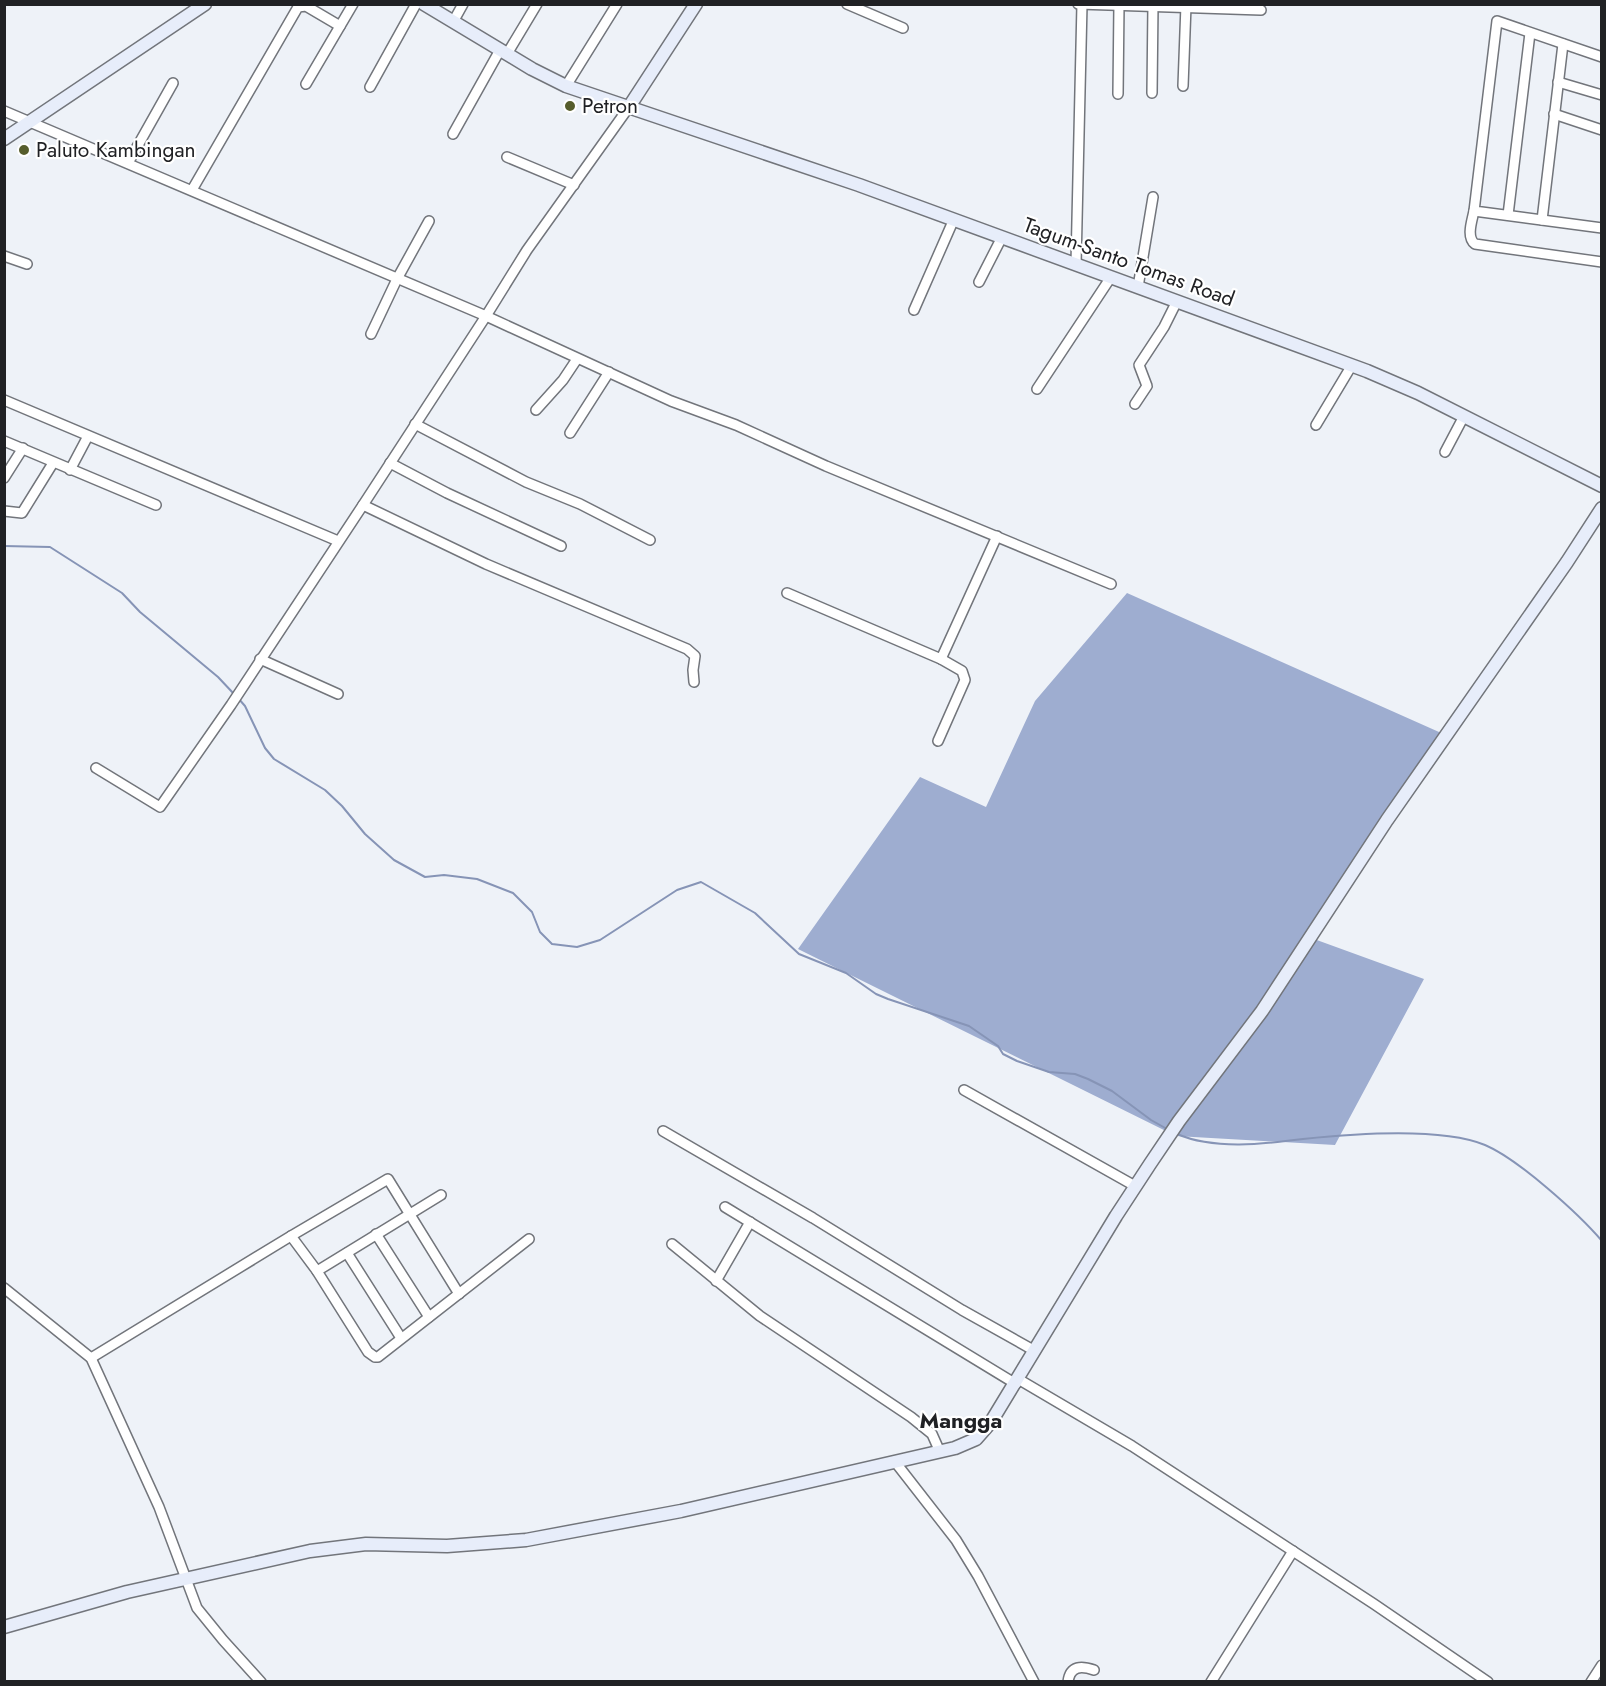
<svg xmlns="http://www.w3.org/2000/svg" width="1606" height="1686" font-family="Jost,sans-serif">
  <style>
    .forest { fill: #9eadd0 }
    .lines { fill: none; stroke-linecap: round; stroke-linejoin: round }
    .stream { stroke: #8694b6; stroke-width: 2 }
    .street-casing { stroke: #72757b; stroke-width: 12 }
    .secondary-casing { stroke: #72757b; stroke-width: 15 }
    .street { stroke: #fff; stroke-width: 9 }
    .secondary { stroke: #e7edfa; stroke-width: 12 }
    .poi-dot { fill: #565d2c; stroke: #fff; stroke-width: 2 }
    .labels { text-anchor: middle; stroke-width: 4.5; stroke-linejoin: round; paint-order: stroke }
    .poi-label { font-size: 21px; fill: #202124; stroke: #fff; text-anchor: start }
    .street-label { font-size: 21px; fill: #202124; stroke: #fff }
    .neighbourhood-label { font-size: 22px; font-weight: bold; fill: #202124; stroke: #fff }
  </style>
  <rect width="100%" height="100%" fill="#eef2f8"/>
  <!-- forest -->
  <polygon class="forest" points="1127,593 1448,736 1314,939 1424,979 1335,1145 1176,1136 798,949 920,777 986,807 1035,701"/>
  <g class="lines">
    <!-- stream -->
    <g class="stream">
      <polyline points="4,546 50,547 122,593 140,612 218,677 234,694"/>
      <polyline points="238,698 245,706 265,748 274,759 325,790 342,806 365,834 394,860 425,877 444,875 477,879 513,893 532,912 540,932 552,944 577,947 600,940 677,890 701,882 755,913 799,954 846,973 876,994 888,999 969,1026 998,1046 1003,1054 1017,1061 1049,1072 1075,1074 1088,1079 1112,1091 1151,1120 1167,1129"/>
      <path d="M1177 1134C1214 1150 1264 1144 1303 1139 1351 1134 1441 1127 1485 1145 1518 1159 1578 1213 1602 1241"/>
    </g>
    <!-- street casing -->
    <g class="street-casing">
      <g id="street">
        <polyline points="847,4 903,28"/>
        <polyline points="1078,4 1261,10"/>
        <polyline points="453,22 463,4"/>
        <polyline points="507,54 537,4"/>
        <polyline points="1602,57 1497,21 1474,211 1602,228"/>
        <polyline points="1558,82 1602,95"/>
        <polyline points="306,84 353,4"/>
        <polyline points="566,86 617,4"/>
        <polyline points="1183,86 1186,5"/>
        <polyline points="370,87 416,4"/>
        <polyline points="1152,93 1153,4"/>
        <polyline points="1118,94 1119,4"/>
        <polyline points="4,111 486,316 671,401 736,425 826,466 1111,584"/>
        <polyline points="1554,114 1602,130"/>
        <polyline points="453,134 500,50"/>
        <polyline points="507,157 574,185"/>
        <polyline points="128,163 173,83"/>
        <polyline points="192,190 298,7 306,6 340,26"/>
        <path d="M1474 211C1472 221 1466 237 1475 244L1602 262"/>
        <polyline points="1508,215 1530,33"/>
        <polyline points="1542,220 1563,44"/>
        <polyline points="4,256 27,264"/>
        <polyline points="1076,264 1082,4"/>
        <polyline points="979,282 1002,237"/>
        <polyline points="1138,287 1153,197"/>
        <polyline points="914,310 954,219"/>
        <polyline points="371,334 397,279 429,221"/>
        <polyline points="1037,389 1111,277"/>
        <polyline points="4,400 338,541"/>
        <polyline points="1135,404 1147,386 1139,365 1164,327 1177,301"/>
        <polyline points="536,410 563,380 577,359"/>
        <polyline points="415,424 526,482 580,504 650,540"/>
        <polyline points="1316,425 1352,365"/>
        <polyline points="570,433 609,372"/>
        <polyline points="4,441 156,505"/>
        <polyline points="1445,452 1464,416"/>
        <polyline points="390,463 447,493 561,546"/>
        <polyline points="70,470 88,436"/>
        <polyline points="4,478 23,448"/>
        <polyline points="363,505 486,564 687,649 695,656 693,670 694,682"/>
        <polyline points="4,511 22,513 53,463"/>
        <polyline points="787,593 941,659 997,536"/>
        <polyline points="260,659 338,694"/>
        <polyline points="938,741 965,680 962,671 941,659"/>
        <polyline points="96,768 160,807 231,705 363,505 486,316 527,250 629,107"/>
        <polyline points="964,1090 1135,1186"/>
        <polyline points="663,1131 813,1218 962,1310 1035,1351"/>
        <polyline points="725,1207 1016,1384"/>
        <polyline points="376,1234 429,1317"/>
        <polyline points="291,1236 317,1271 368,1352 375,1357 378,1357 529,1239"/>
        <polyline points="672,1244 760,1316 911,1417 932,1434 940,1452"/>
        <polyline points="347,1253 401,1338"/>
        <polyline points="317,1271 441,1195"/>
        <polyline points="716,1281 750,1222"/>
        <polyline points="4,1288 91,1358 159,1507 197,1608 223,1640 261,1682"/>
        <polyline points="91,1358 291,1236 388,1179 459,1294"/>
        <polyline points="1018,1379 1132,1446 1374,1604 1488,1682"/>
        <polyline points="896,1463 956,1540 978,1576 1034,1682"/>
        <path d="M1068 1682C1070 1665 1082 1666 1094 1670"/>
        <polyline points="1211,1682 1293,1551"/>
        <polyline points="1591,1682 1602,1665"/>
      </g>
    </g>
    <!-- secondary casing -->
    <g class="secondary-casing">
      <g id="secondary">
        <polyline points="424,4 532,69 566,86 859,185 1367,371 1418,393 1602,486"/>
        <polyline points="629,107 696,4"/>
        <polyline points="4,139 205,4"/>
        <polyline points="4,1627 127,1592 310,1551 366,1544 447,1546 526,1540 681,1511 955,1448 976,1439 991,1422 1116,1216 1150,1164 1179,1121 1262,1011 1387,820 1567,562 1602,508"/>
      </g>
    </g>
    <!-- street -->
    <use href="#street" class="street"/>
    <!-- secondary -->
    <use href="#secondary" class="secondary"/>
  </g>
  <!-- markers -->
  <g class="poi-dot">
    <circle cx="570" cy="106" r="6"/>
    <circle cx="24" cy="150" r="6"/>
  </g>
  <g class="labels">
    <!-- poi labels -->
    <g class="poi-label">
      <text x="582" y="113">Petron</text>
      <text x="36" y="157">Paluto Kambingan</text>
    </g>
    <!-- street labels -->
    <g class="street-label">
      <text transform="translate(1129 262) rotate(20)" y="7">Tagum-Santo Tomas Road</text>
    </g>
    <!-- neighbourhood labels -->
    <g class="neighbourhood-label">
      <text x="961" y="1428">Mangga</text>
    </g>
  </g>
  <!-- border -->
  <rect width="1606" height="1686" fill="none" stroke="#202124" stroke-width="12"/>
</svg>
